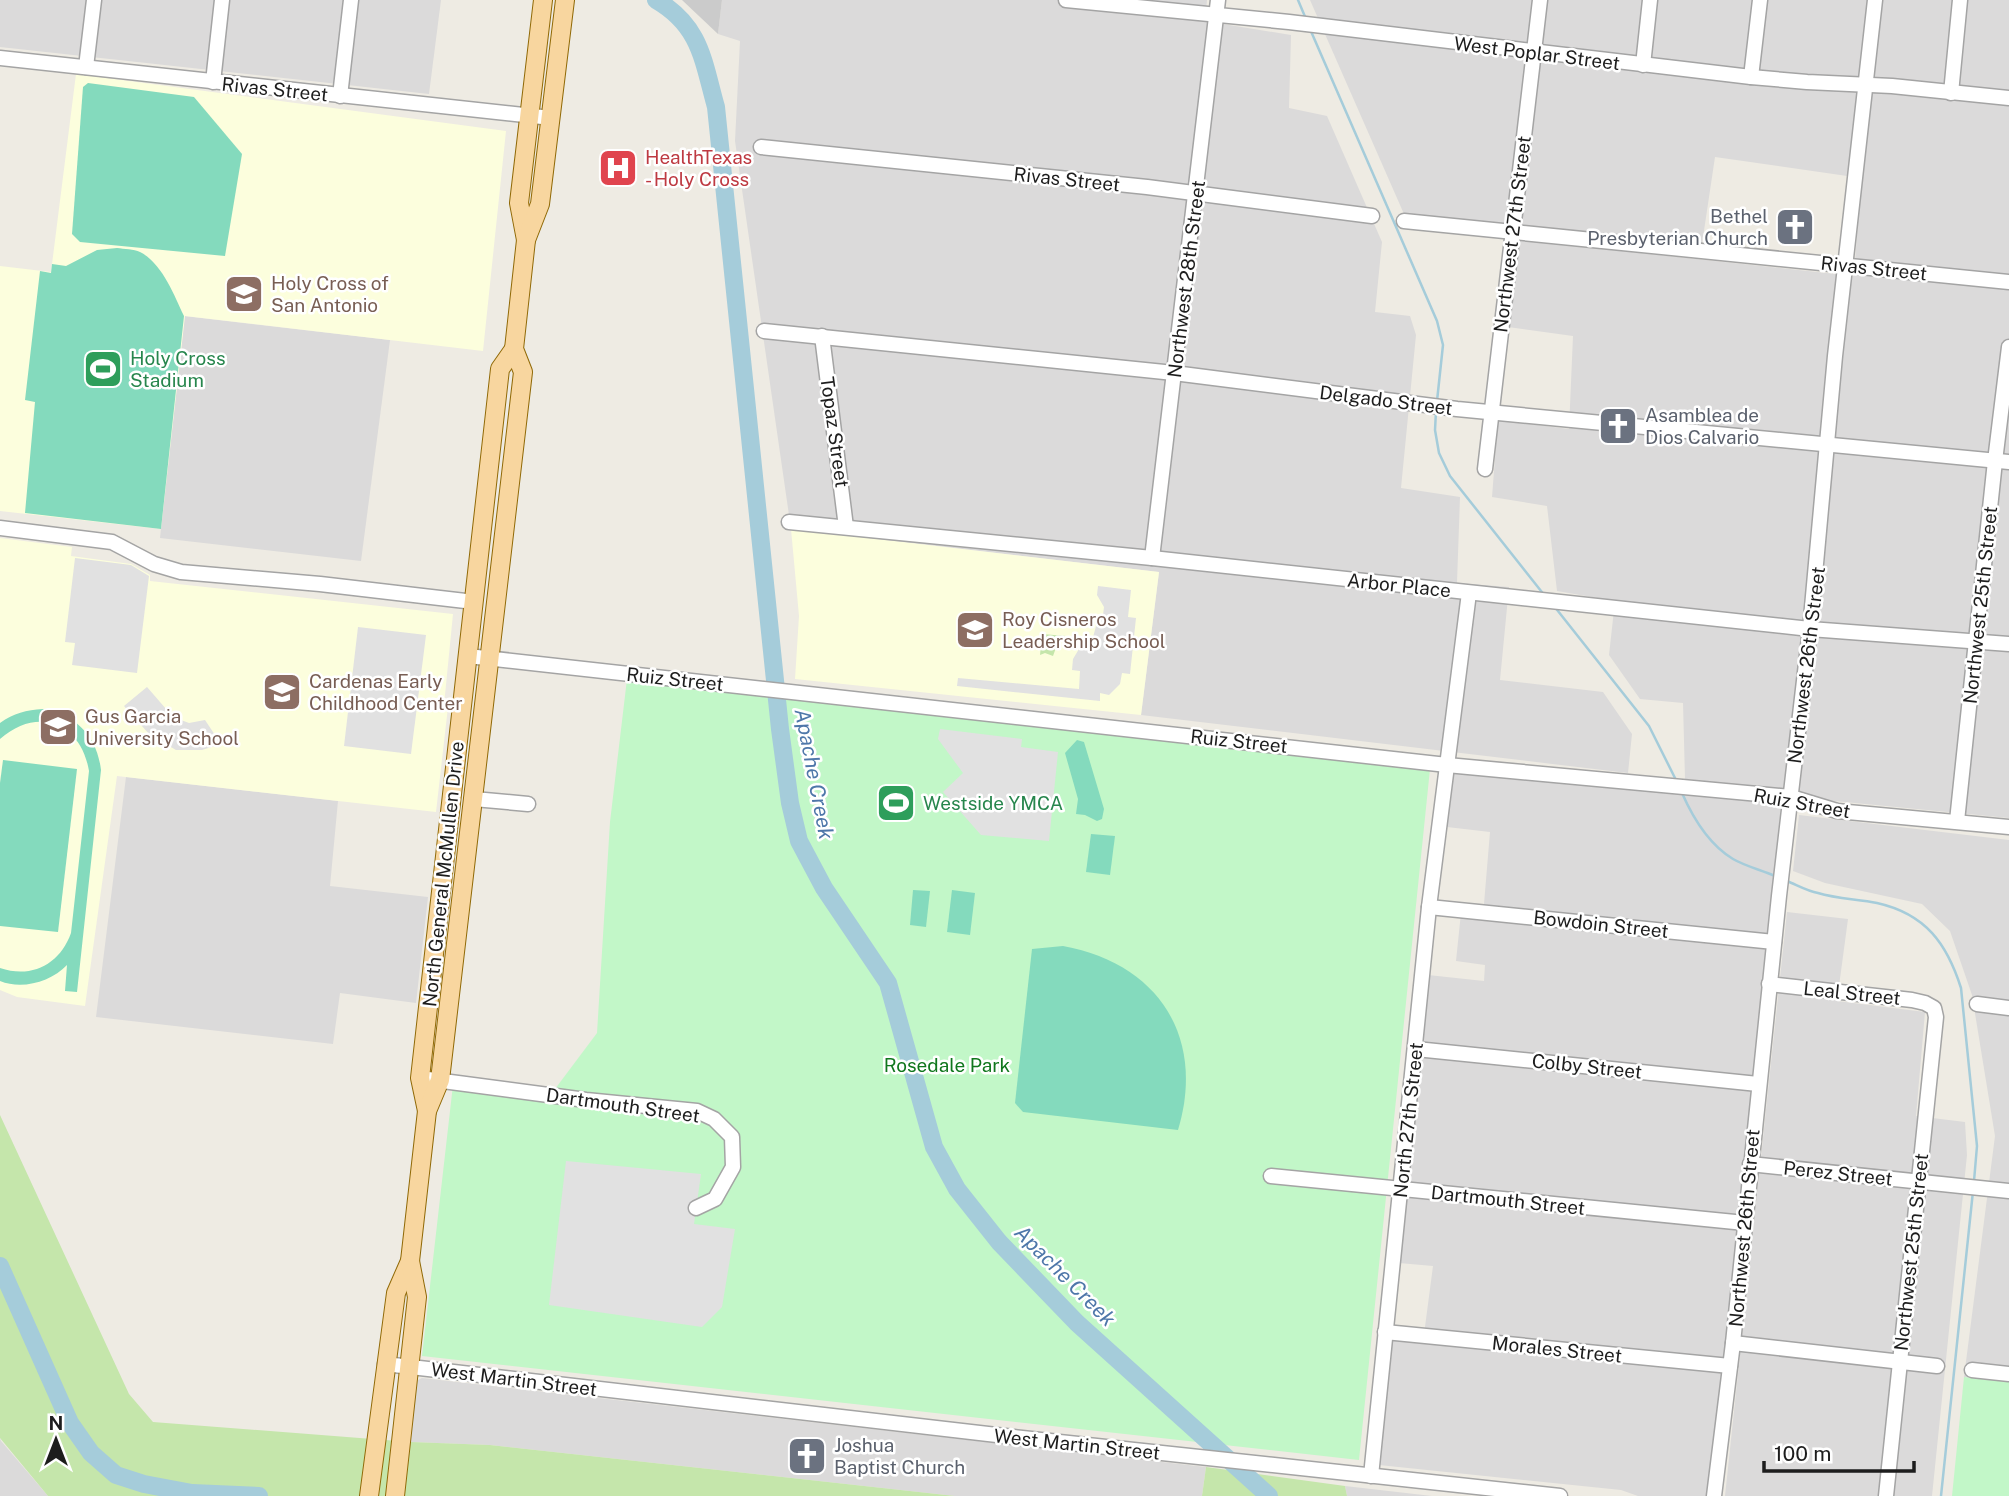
<svg xmlns="http://www.w3.org/2000/svg" width="2009" height="1496" font-family="'Public Sans',sans-serif">
  <style>
    .residential { fill: #dbdada }
    .education { fill: #fcfedd }
    .religious { fill: #cbcbcb }
    .grass { fill: #c5e6ab }
    .park { fill: #c2f7c8 }
    .pitch { fill: #84dabd }
    .parking { fill: #e1e1e1 }
    .lines { fill: none; stroke-linecap: round; stroke-linejoin: round }
    .stream { stroke: #a5ccda; stroke-width: 2.5 }
    .river { stroke: #a5ccda; stroke-width: 18 }
    .minor-casing { stroke: #a4a4a4; stroke-width: 17 }
    .major-casing { stroke: #906906; stroke-width: 20 }
    .minor { stroke: #fff; stroke-width: 14 }
    .major { stroke: #f8d69f; stroke-width: 18 }
    .labels { text-anchor: middle; stroke-width: 5; stroke-linejoin: round; paint-order: stroke }
    .street-label { font-size: 19px; fill: #1d1d1d; stroke: #fff }
    .health-label { font-size: 19px; fill: #be3a42; stroke: #fff; text-anchor: start }
    .worship-label { font-size: 19px; fill: #5b616d; stroke: #fff; text-anchor: start }
    .education-label { font-size: 19px; fill: #785e54; stroke: #fff; text-anchor: start }
    .leisure-label { font-size: 19px; fill: #27864d; stroke: #fff; text-anchor: start }
    .park-label { font-size: 19px; fill: #10771d; stroke: #fff }
    .water-label { font-size: 21px; font-style: italic; fill: #4e77a9; stroke: #fff }
  </style>
  <rect width="100%" height="100%" fill="#eeebe3"/>
  <!-- residential -->
  <g class="residential">
    <polygon points="0,0 441,0 429,94 0,47"/>
    <polygon points="722,0 1207,0 1205,21 1291,35 1289,108 1327,116 1382,242 1375,312 1410,316 1416,335 1401,488 1460,497 1457,583 1509,587 1500,680 1603,692 1632,734 1628,773 1141,715 1159,572 791,529 735,141 740,41 718,34"/>
    <polygon points="1310,0 2009,0 2009,818 1824,800 1801,791 1685,779 1683,703 1640,699 1609,655 1615,601 1557,591 1547,506 1492,497 1498,420 1569,429 1573,336 1508,327 1520,240 1854,276 1861,178 1715,157 1702,244 1404,214"/>
    <polygon points="184,316 390,340 361,561 160,538"/>
    <polygon points="1452,770 1777,803 1781,807 1711,1496 1638,1496 1621,1490 1379,1465 1390,1339 1423,1342 1433,1266 1399,1263 1428,975 1484,981 1485,965 1456,961 1462,903 1484,904 1490,832 1447,827"/>
    <polygon points="126,777 338,801 330,886 428,897 416,1003 340,993 333,1044 96,1017"/>
    <polygon points="1799,815 2009,840 2009,1382 1964,1377 1995,1136 1972,995 1950,931 1922,904 1825,883 1793,871"/>
    <polygon points="1787,912 1848,919 1837,1001 1925,1012 1916,1116 1965,1122 1967,1155 1932,1496 1725,1496"/>
    <polygon points="422,1378 1206,1467 1202,1496 955,1496 490,1445 411,1442 416,1381"/>
    <polygon points="0,1438 1,1441 48,1496 0,1496"/>
    <polygon points="1345,1486 1432,1496 1347,1496"/>
  </g>
  <!-- education -->
  <g class="education">
    <polygon points="76,74 506,131 483,351 185,316 161,529 0,511 0,266 51,272"/>
    <polygon points="791,529 1159,572 1141,715 795,679 799,616"/>
    <polygon points="0,538 72,547 71,556 131,564 150,575 150,581 453,614 444,705 448,707 436,812 117,776 85,1006 17,997 0,990"/>
  </g>
  <!-- religious -->
  <polygon class="religious" points="682,0 722,0 718,34"/>
  <!-- grass -->
  <g class="grass">
    <polygon points="1042,634 1066,636 1057,645 1053,656 1045,653 1040,655"/>
    <polygon points="0,1115 129,1394 153,1422 411,1442 490,1445 955,1496 48,1496 0,1438"/>
    <polygon points="1206,1467 1345,1486 1347,1496 1202,1496"/>
  </g>
  <!-- park -->
  <g class="park">
    <polygon points="627,679 1430,769 1359,1460 422,1356 454,1076 555,1089 597,1033 610,822"/>
    <polygon points="1964,1377 2009,1382 2009,1496 1952,1496"/>
  </g>
  <!-- pitch -->
  <g class="pitch">
    <polygon points="88,83 194,97 242,154 225,256 80,242 72,234 83,87"/>
    <path d="M117 248C124 249 134 249 140 252 162 263 174 295 184 316L161 529 25 513 35 402 25 400 40 271 51 273 52 264 66 266 97 250Z"/>
    <path d="M43 709C76 715 97 736 101 770L77 992 65 991 67 965C51 982 22 990 0 981V968C32 979 60 964 71 933L89 771C81 722 37 706 0 739V723C14 713 26 710 43 709Z"/>
    <polygon points="1077,740 1084,742 1104,809 1102,819 1097,821 1085,815 1076,814 1078,799 1065,753"/>
    <polygon points="3,760 77,769 58,932 0,926 0,783"/>
    <polygon points="1091,834 1115,836 1110,875 1086,872"/>
    <polygon points="913,890 930,891 926,927 910,925"/>
    <polygon points="952,890 975,893 970,935 947,932"/>
    <path d="M1063 946C1158 963 1206 1037 1178 1130L1023 1112 1015 1103 1032 949Z"/>
  </g>
  <!-- parking -->
  <g class="parking">
    <polygon points="75,558 131,565 149,576 137,673 72,665 75,643 65,642"/>
    <polygon points="1098,586 1131,590 1128,617 1136,618 1130,674 1122,673 1120,684 1109,695 1100,693 1100,701 957,686 958,678 1079,689 1080,671 1072,670 1073,659 1079,649 1087,649 1088,642 1092,641 1099,615 1103,615 1104,607 1097,595"/>
    <polygon points="358,627 426,635 411,754 344,746"/>
    <polygon points="147,687 173,717 189,723 205,720 221,744 202,750 176,750 150,735 124,706"/>
    <polygon points="940,729 1022,739 1021,747 1058,752 1049,841 981,835 943,792 963,773 938,739"/>
    <polygon points="566,1161 701,1174 694,1224 735,1229 722,1307 702,1327 549,1305"/>
  </g>
  <g class="lines">
    <!-- stream -->
    <g class="stream">
      <polyline points="1298,0 1306,19"/>
      <polyline points="1310,29 1437,321 1443,345 1437,401"/>
      <polyline points="1436,411 1435,430 1439,453 1450,476 1545,596"/>
      <polyline points="1554,606 1649,726 1676,780"/>
      <path d="M1682 793C1693 818 1708 844 1733 859 1745 866 1761 870 1775 876"/>
      <path d="M1787 881C1797 885 1807 891 1818 893 1837 899 1858 899 1877 903 1926 914 1947 944 1961 988L1977 1146 1974 1181"/>
      <polyline points="1941,1496 1973,1191"/>
    </g>
    <!-- river -->
    <g class="river">
      <path d="M656 0C701 26 703 61 716 107L780 729 790 803 799 841 824 888 888 983 934 1147 957 1189 999 1242 1077 1323 1269 1496"/>
      <polyline points="0,1266 70,1423 91,1453 116,1475 144,1484 192,1493 259,1496"/>
    </g>
    <!-- minor casing -->
    <g class="minor-casing">
      <g id="minor">
        <polyline points="1066,0 1289,22 1751,77 1807,82 1892,86 2009,98"/>
        <polyline points="0,58 551,118"/>
        <polyline points="1643,65 1650,0"/>
        <polyline points="86,67 94,0"/>
        <polyline points="1751,77 1760,0"/>
        <polyline points="213,82 222,0"/>
        <polyline points="1951,93 1960,0"/>
        <polyline points="340,96 351,0"/>
        <polyline points="761,147 1147,187 1372,216"/>
        <polyline points="1404,221 2009,282"/>
        <polyline points="764,331 1174,373 1457,409 2009,462"/>
        <polyline points="822,336 846,527"/>
        <polyline points="1485,469 1540,0"/>
        <polyline points="789,522 1152,558 1810,629 2009,644"/>
        <polyline points="0,528 112,542 154,564 181,572 320,584 474,602"/>
        <polyline points="1152,558 1218,0"/>
        <polyline points="468,656 1447,765 1791,797 1837,811 2009,827"/>
        <polyline points="474,799 528,804"/>
        <polyline points="1957,821 1995,461 2009,347"/>
        <polyline points="1429,907 1774,942"/>
        <polyline points="1769,984 1912,1000 1925,1003 1934,1008 1936,1017 1886,1496"/>
        <polyline points="1977,1004 2009,1008"/>
        <polyline points="1416,1049 1758,1084"/>
        <polyline points="420,1078 586,1100 697,1111 714,1119 732,1137 733,1167 715,1199 696,1208"/>
        <polyline points="1750,1164 2009,1191"/>
        <polyline points="1271,1176 1745,1223"/>
        <polyline points="1385,1332 1730,1366"/>
        <polyline points="1733,1343 1937,1366"/>
        <polyline points="385,1364 1014,1437 1560,1496"/>
        <polyline points="1972,1370 2009,1374"/>
        <polyline points="1371,1476 1429,907 1469,593"/>
        <polyline points="1714,1496 1733,1343 1779,896 1810,629 1835,356 1875,0"/>
      </g>
    </g>
    <!-- major casing -->
    <g class="major-casing">
      <g id="major">
        <polyline points="526,240 519,203 543,0"/>
        <polyline points="427,1111 420,1078 500,369 514,349"/>
        <polyline points="369,1496 396,1293 410,1261 427,1111 440,1080 523,372 514,349 526,240 540,204 565,0"/>
        <polyline points="395,1496 417,1297 410,1261"/>
      </g>
    </g>
    <!-- minor -->
    <use href="#minor" class="minor"/>
    <!-- major -->
    <use href="#major" class="major"/>
  </g>
  <!-- icons -->
  <defs>
    <g id="hospital-square" transform="scale(2.0125)"><rect x="-9" y="-9" width="18" height="18" rx="4" fill="#e0444e" stroke="#fff"/><path d="M-5-5h3v3.5h4V-5h3V5h-3V1.5h-4V5h-3Z" fill="#fff"/></g>
    <g id="church-square" transform="scale(2.0125)"><rect x="-9" y="-9" width="18" height="18" rx="4" fill="#6b7280" stroke="#fff"/><path d="M-1.2-6h2.4v3.5h3.3v2.4h-3.3V6h-2.4V-.1h-3.3v-2.4h3.3Z" fill="#fff"/></g>
    <g id="school-square" transform="scale(2.0125)"><rect x="-9" y="-9" width="18" height="18" rx="4" fill="#8d6e63" stroke="#fff"/><path d="M0-5L7-2L0 1L-7-2ZM-4 1L0 2.5L4 1V4Q0 6-4 4Z" fill="#fff"/></g>
    <g id="stadium-square" transform="scale(2.0125)"><rect x="-9" y="-9" width="18" height="18" rx="4" fill="#2e9e5b" stroke="#fff"/><path d="M0-5a6.5 5 0 1 0 0 10a6.5 5 0 1 0 0-10ZM-3.5-1.8h7v3.6h-7Z" fill="#fff"/></g>
  </defs>
  <g fill-rule="evenodd">
    <use href="#hospital-square" x="618" y="168"/>
    <use href="#church-square" x="1795" y="227"/>
    <use href="#school-square" x="244" y="294"/>
    <use href="#stadium-square" x="103" y="369"/>
    <use href="#church-square" x="1618" y="426"/>
    <use href="#school-square" x="975" y="630"/>
    <use href="#school-square" x="282" y="692"/>
    <use href="#school-square" x="58" y="727"/>
    <use href="#stadium-square" x="896" y="803"/>
    <use href="#church-square" x="807" y="1456"/>
  </g>
  <g class="labels">
    <!-- street labels -->
    <g class="street-label">
      <text transform="translate(1537 53) rotate(7)" y="7">West Poplar Street</text>
      <text transform="translate(275 89) rotate(6)" y="7">Rivas Street</text>
      <text transform="translate(1067 179) rotate(6)" y="7">Rivas Street</text>
      <text transform="translate(1512 234) rotate(-83)" y="7">Northwest 27th Street</text>
      <text transform="translate(1874 268) rotate(6)" y="7">Rivas Street</text>
      <text transform="translate(1186 279) rotate(-83)" y="7">Northwest 28th Street</text>
      <text transform="translate(1386 400) rotate(7)" y="7">Delgado Street</text>
      <text transform="translate(835 432) rotate(82)" y="7">Topaz Street</text>
      <text transform="translate(1399 585) rotate(6)" y="7">Arbor Place</text>
      <text transform="translate(1980 605) rotate(-84)" y="7">Northwest 25th Street</text>
      <text transform="translate(1806 665) rotate(-83)" y="7">Northwest 26th Street</text>
      <text transform="translate(675 679) rotate(6)" y="7">Ruiz Street</text>
      <text transform="translate(1239 741) rotate(6)" y="7">Ruiz Street</text>
      <text transform="translate(1802 803) rotate(10)" y="7">Ruiz Street</text>
      <text transform="translate(443 874) rotate(-84)" y="7">North General McMullen Drive</text>
      <text transform="translate(1601 924) rotate(6)" y="7">Bowdoin Street</text>
      <text transform="translate(1852 993) rotate(6)" y="7">Leal Street</text>
      <text transform="translate(1587 1066) rotate(6)" y="7">Colby Street</text>
      <text transform="translate(623 1105) rotate(8)" y="7">Dartmouth Street</text>
      <text transform="translate(1408 1120) rotate(-84)" y="7">North 27th Street</text>
      <text transform="translate(1838 1173) rotate(6)" y="7">Perez Street</text>
      <text transform="translate(1508 1200) rotate(6)" y="7">Dartmouth Street</text>
      <text transform="translate(1744 1228) rotate(-85)" y="7">Northwest 26th Street</text>
      <text transform="translate(1911 1252) rotate(-84)" y="7">Northwest 25th Street</text>
      <text transform="translate(1557 1349) rotate(6)" y="7">Morales Street</text>
      <text transform="translate(514 1379) rotate(7)" y="7">West Martin Street</text>
      <text transform="translate(1077 1444) rotate(6)" y="7">West Martin Street</text>
    </g>
    <!-- health labels -->
    <g class="health-label">
      <text x="645" y="164">HealthTexas<tspan x="645" dy="22">- Holy Cross</tspan></text>
    </g>
    <!-- worship labels -->
    <g class="worship-label">
      <text x="1768" y="223" text-anchor="end">Bethel<tspan x="1768" dy="22">Presbyterian Church</tspan></text>
      <text x="1645" y="422">Asamblea de<tspan x="1645" dy="22">Dios Calvario</tspan></text>
      <text x="834" y="1452">Joshua<tspan x="834" dy="22">Baptist Church</tspan></text>
    </g>
    <!-- education labels -->
    <g class="education-label">
      <text x="271" y="290">Holy Cross of<tspan x="271" dy="22">San Antonio</tspan></text>
      <text x="1002" y="626">Roy Cisneros<tspan x="1002" dy="22">Leadership School</tspan></text>
      <text x="309" y="688">Cardenas Early<tspan x="309" dy="22">Childhood Center</tspan></text>
      <text x="85" y="723">Gus Garcia<tspan x="85" dy="22">University School</tspan></text>
    </g>
    <!-- leisure labels -->
    <g class="leisure-label">
      <text x="130" y="365">Holy Cross<tspan x="130" dy="22">Stadium</tspan></text>
      <text x="923" y="810">Westside YMCA</text>
    </g>
    <!-- park labels -->
    <g class="park-label">
      <text x="947" y="1072">Rosedale Park</text>
    </g>
    <!-- water labels -->
    <g class="water-label">
      <text transform="translate(814 774) rotate(79)" y="7">Apache Creek</text>
      <text transform="translate(1065 1276) rotate(45)" y="7">Apache Creek</text>
    </g>
  </g>
  <!-- north arrow -->
  <g transform="translate(56 1440)" stroke="#ffffff" stroke-width="5" paint-order="stroke">
  <path d="M0-5L12 26L0 18L-12 26Z" fill="#1d1d1d"/>
  <text y="-10" font-size="19" font-weight="bold" text-anchor="middle" fill="#1d1d1d">N</text>
  </g>
  <!-- scale -->
  <path d="M1764 1461v10h150v-10" fill="none" stroke="#1d1d1d" stroke-width="3.5"/>
  <text x="1774" y="1461" font-size="21" fill="#1d1d1d" stroke="#ffffff" stroke-width="5" paint-order="stroke">100 m</text>
</svg>
